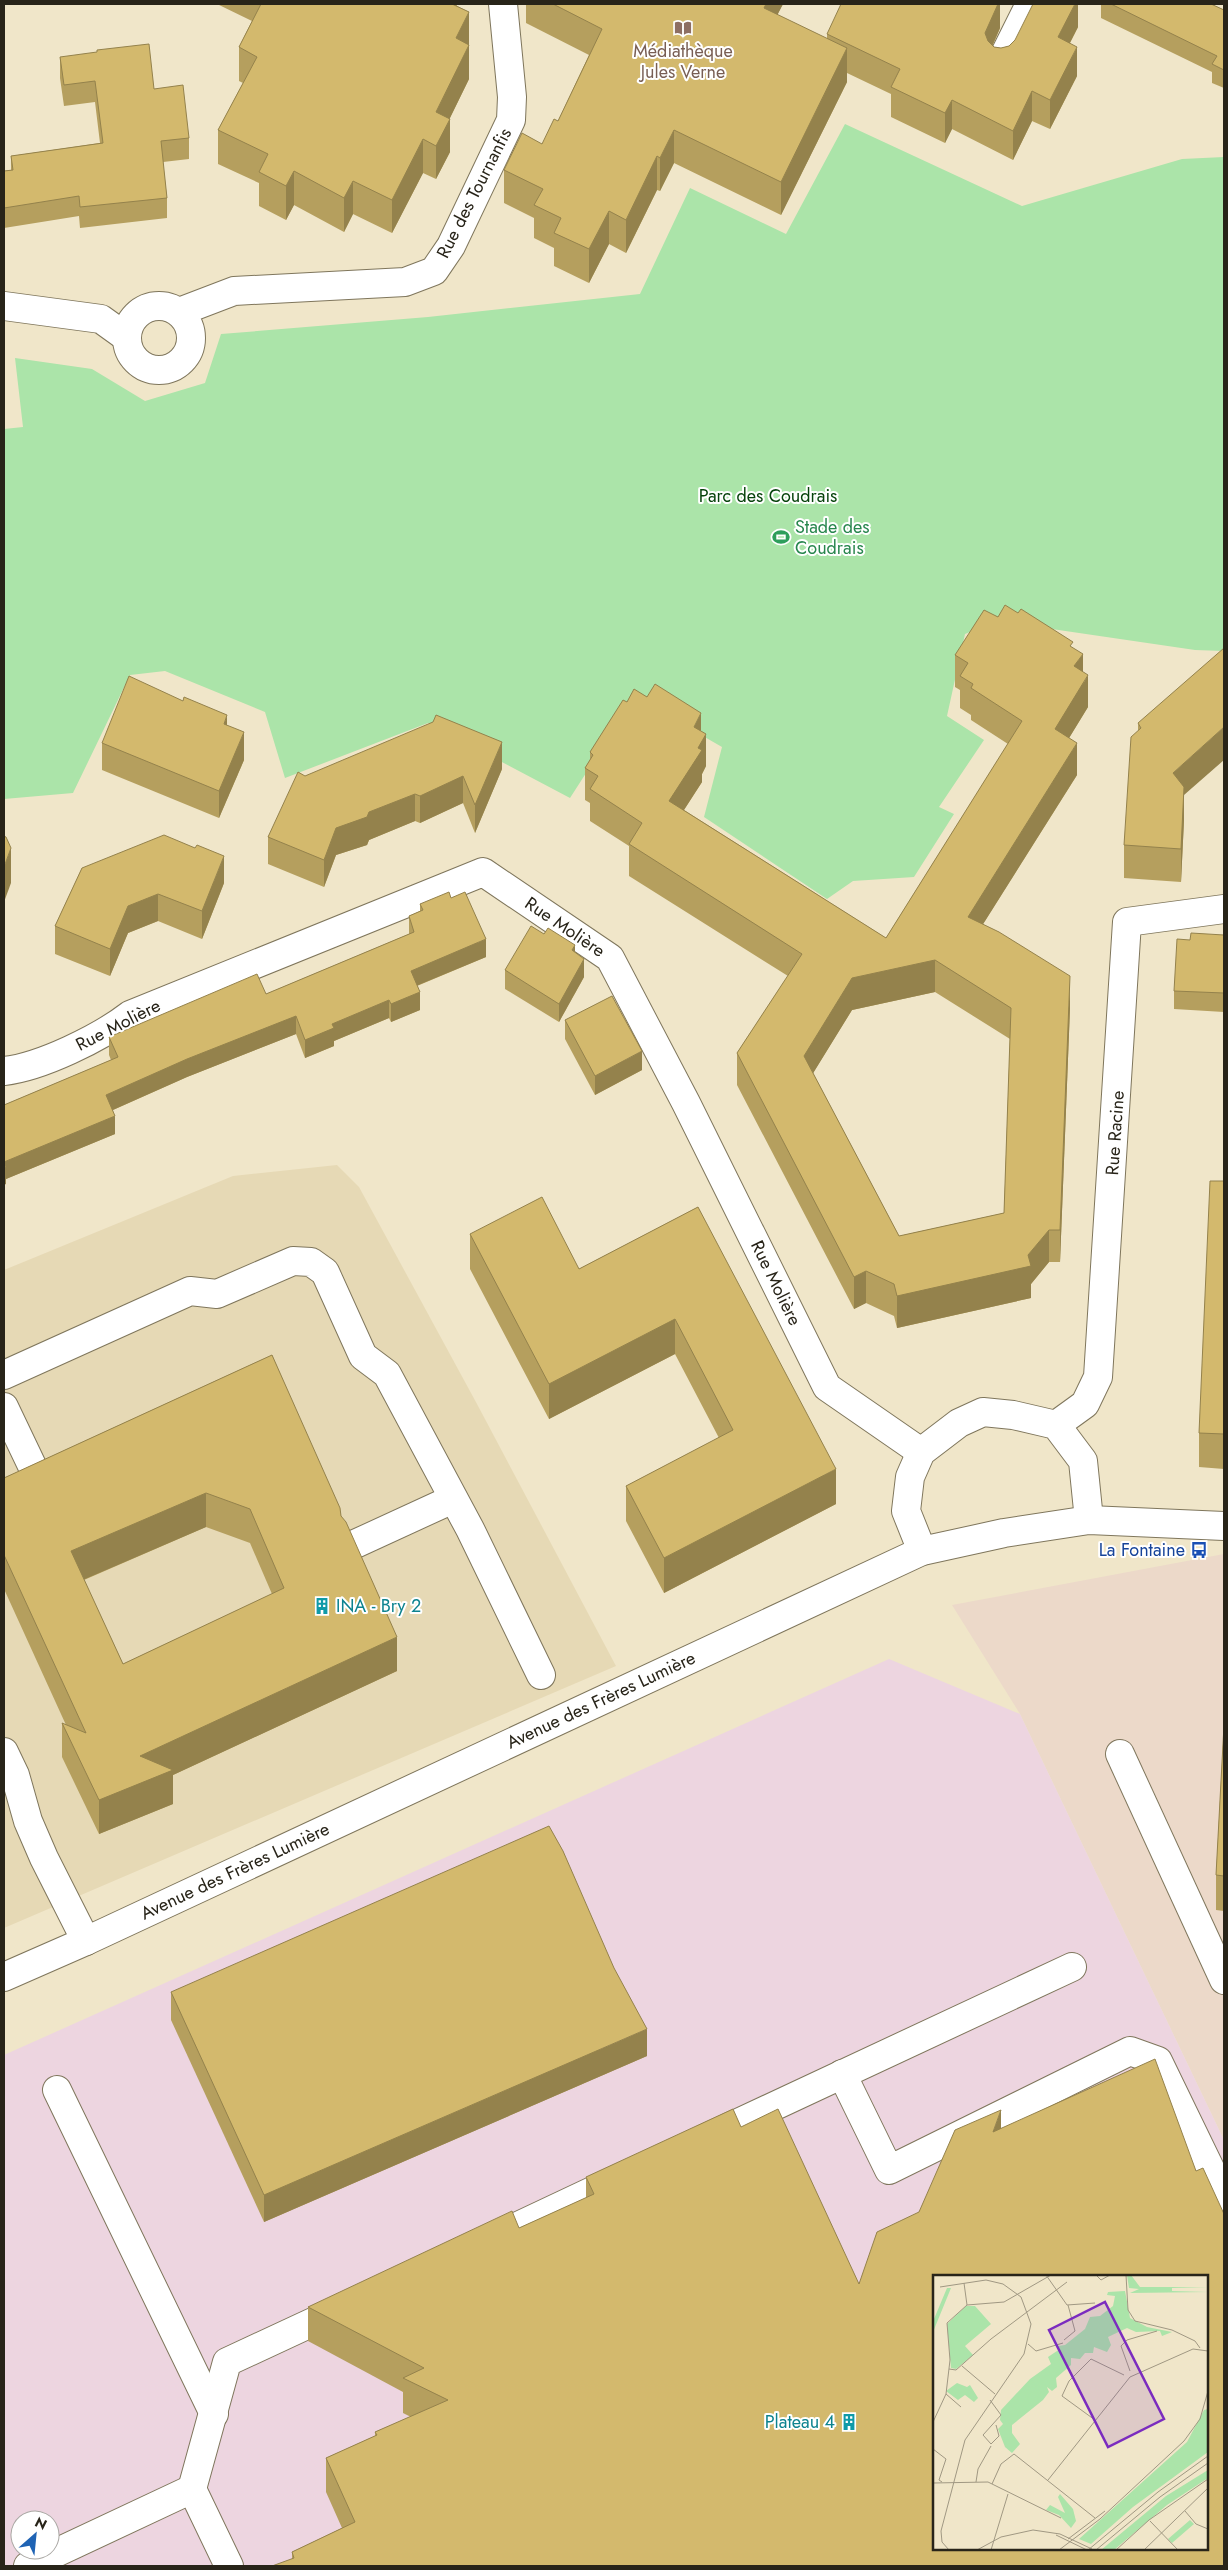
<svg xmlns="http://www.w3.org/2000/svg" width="1228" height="2570" font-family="Jost,sans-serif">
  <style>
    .commercial { fill: #ecd9c9 }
    .industrial { fill: #edd5e0; fill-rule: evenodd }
    .built { fill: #e6d9b5 }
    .green { fill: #abe4a9 }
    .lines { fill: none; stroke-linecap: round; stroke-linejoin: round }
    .minor-casing { stroke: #7f765c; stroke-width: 30 }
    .minor { stroke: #fff; stroke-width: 28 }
    .wall { fill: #b59f5e; fill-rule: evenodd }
    .shaded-wall { fill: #94824c }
    .building { fill: #d3b96d; stroke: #94824c; fill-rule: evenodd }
    .labels { text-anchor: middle; stroke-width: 4; stroke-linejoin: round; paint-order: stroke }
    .education-label { font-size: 18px; fill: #785e54; stroke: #fff }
    .street-label { font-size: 18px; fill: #282419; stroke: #fff }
    .park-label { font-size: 18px; fill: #06430b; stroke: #fff }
    .leisure-label { font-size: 18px; fill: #27864d; stroke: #fff; text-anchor: start }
    .transit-label { font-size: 18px; fill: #164399; stroke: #fff; text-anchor: end }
    .culture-label { font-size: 18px; fill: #0d838f; stroke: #fff; text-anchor: start }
    .inset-road { fill: none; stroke: #a09883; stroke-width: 1 }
    .view { fill: #7b2cbf; fill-opacity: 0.15; stroke: #7b2cbf; stroke-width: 2.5 }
    .inset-edge { fill: none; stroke: #282419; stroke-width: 2.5 }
  </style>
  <rect width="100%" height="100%" fill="#f0e6c9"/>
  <!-- commercial -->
  <polygon class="commercial" points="1224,1554 1224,2140 1020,1714 952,1605"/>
  <!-- industrial -->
  <path class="industrial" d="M889 1659 1020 1714 1224 2140V2566H4V2055ZM934 2276H1207V2549H934ZM20 2520H50V2550H20Z"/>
  <!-- built -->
  <polygon class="built" points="337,1165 359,1187 477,1404 616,1666 4,1928 4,1270 233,1176"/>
  <!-- green -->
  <polygon class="green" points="845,124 1022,206 1182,159 1224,157 1224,651 1195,650 998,621 965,634 947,716 984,740 939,807 954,814 914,877 853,881 827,899 704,817 722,747 635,697 570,798 428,723 285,778 265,712 165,671 130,675 73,793 4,799 4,429 23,427 15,358 92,369 145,401 205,383 221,334 428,317 640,294 690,188 786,234"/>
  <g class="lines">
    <!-- minor casing -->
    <g class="minor-casing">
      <g id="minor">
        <polyline points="1001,62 1030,4"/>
        <circle cx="159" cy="338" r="32"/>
        <polyline points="4,306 101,319 126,337"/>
        <polyline points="179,312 234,291 405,282 434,271 451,246 511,120 512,97 503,4"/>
        <path d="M4 1071C41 1067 100 1038 130 1015L483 872 610 958 686 1103 827 1387 921 1452"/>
        <polyline points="4,1375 190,1291 217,1294 293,1261 311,1262 325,1272 363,1356 387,1374 470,1529 541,1675"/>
        <polyline points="4,1407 35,1472"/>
        <polyline points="1056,1425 1085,1404 1098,1377 1127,922 1224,909"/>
        <polyline points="355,1544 453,1499"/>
        <polyline points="922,1551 906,1511 910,1477 921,1452 959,1423 983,1412 1013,1415 1056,1425 1083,1461 1089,1520"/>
        <polyline points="4,1752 15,1775 28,1821 44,1858 86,1941"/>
        <polyline points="1120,1754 1224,1980"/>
        <polyline points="4,1977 86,1941 922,1551 1004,1533 1089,1520 1224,1526"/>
        <polyline points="842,2074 889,2170 1130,2051 1158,2061 1224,2197"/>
        <polyline points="57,2090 214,2414"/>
        <polyline points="706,2138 1072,1967"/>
        <polyline points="484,2242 620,2178"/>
        <polyline points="28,2566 192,2489"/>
        <polyline points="229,2566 192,2489 227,2362 341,2309"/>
      </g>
    </g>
    <!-- minor -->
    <use href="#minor" class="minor"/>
  </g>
  <!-- wall -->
  <g class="wall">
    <polygon points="217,4 457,4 457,6 469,12 469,79 450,118 450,152 436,179 423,173 392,233 353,214 344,232 294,205 286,220 259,206 259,183 218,164 218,130 243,83 239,81 239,47 252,21"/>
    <polygon points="526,4 783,4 777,15 827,39 827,34 1000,4 1000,28 993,45 994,47 1001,48 1009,46 1078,4 1078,27 1070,43 1077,76 1050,129 1032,121 1013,160 952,129 945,143 891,117 891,94 847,73 847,82 781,215 674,163 660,191 657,190 626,253 609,244 589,283 554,266 554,248 534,238 534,218 504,203 504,170 542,144 558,121 589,55 526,23"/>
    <polygon points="1101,4 1211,4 1224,10 1224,88 1212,83 1212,72 1101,18"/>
    <polygon points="60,57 154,89 189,138 189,159 163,162 167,198 167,218 80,228 79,216 4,228 4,171 11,170 11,156 100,143 95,102 64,106 60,78"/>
    <path d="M998 617 1073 648 1083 672 1088 707 1069 738 1077 775 983 924 1070 1008 1060 1262H1049L1031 1284V1298L897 1328 894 1316 866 1303 854 1309 737 1085V1053L788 976 629 876V846L590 821V803L585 800V768L590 760V752L627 702 647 697 701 731 706 766 702 774V782L684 810 886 938 1008 744 971 720V715L960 708V690L955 687V655ZM935 992 1010 1039 1004 1213 899 1236 813 1073 852 1010Z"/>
    <polygon points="1138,723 1184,795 1184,820 1181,882 1124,878 1124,845 1138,732"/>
    <polygon points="227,725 244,760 219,818 102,770 102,743"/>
    <polygon points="502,769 475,833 463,803 420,823 415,821 369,840 367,845 336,855 324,887 268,864 268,837 305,776"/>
    <polygon points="82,868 224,883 202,939 158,921 128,933 110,976 55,954 55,926"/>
    <polygon points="451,898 486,957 417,986 420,1010 391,1022 389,1018 334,1041 334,1046 305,1058 296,1034 187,1077 113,1110 115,1134 6,1179 6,1184 4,1105 111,1060 109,1055 109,1037 266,994 409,934 409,916 420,911 420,904"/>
    <polygon points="1224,935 1224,1012 1174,1009 1174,991 1190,940"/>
    <polygon points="575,952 584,977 559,1022 505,989 505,970"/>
    <polygon points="565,1020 642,1070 595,1095 565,1039"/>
    <polygon points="1224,1181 1224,1469 1199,1467 1199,1433"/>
    <polygon points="698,1207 836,1504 664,1593 626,1521 626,1486 719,1438 675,1354 549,1419 470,1269 470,1234 579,1269"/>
    <path d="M272 1355 341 1516 397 1671 173 1775V1804L99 1834 62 1757V1723L66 1725 4 1589V1478ZM206 1527 250 1543 272 1594 123 1664 84 1580Z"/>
    <polygon points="1224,1725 1224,1911 1216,1910 1216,1875"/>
    <polygon points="171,1992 647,2056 264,2222 171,2020"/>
    <polygon points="741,2127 859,2284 919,2212 1001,2128 1196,2171 292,2559 292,2552 342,2528 326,2492 326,2458 375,2436 375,2432 411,2417 403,2413 403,2392 308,2341 308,2307 519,2228 586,2198 586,2177"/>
  </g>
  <!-- shaded-wall -->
  <g class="shaded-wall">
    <polygon points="766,4 783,4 764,41 764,8"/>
    <polygon points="998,4 1000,4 1000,28 985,62 985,33"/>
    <polygon points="1075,4 1078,4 1078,27 1058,66 1058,37"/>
    <polygon points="469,12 469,46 456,38"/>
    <polygon points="469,45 469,79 445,128 450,119 450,152 436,179 436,112"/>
    <polygon points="1077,47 1077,76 1050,129 1050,100"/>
    <polygon points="847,48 847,82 781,215 781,182"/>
    <polygon points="1032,91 1032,121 1013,160 1013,131"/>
    <polygon points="952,100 952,129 945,143 945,113"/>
    <polygon points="674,130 674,163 660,191 660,158"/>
    <polygon points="423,139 423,173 392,233 392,200"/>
    <polygon points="657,156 657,190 626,253 626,220"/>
    <polygon points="294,171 294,205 286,220 286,186"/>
    <polygon points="353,181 353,214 344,232 344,198"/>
    <polygon points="609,211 609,244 589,283 589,249"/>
    <polygon points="1083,654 1083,684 1088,675 1088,707 1055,761 1055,729 1074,666"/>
    <polygon points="701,713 701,742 706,734 706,766 702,774 702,782 669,833 669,801 694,727"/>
    <polygon points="227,715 227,742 224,724"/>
    <polygon points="1224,727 1224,760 1184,795 1184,820 1181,882 1181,849 1173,773"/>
    <polygon points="244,732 244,760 219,818 219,791"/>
    <polygon points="502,742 502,769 475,833 475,805"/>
    <polygon points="1077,743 1077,775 968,948 968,917"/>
    <polygon points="463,776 463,803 420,823 420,796"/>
    <polygon points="415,794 415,821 369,840 367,845 336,855 324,887 324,860 336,828 369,812"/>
    <polygon points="11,848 11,883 4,902 4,867"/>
    <polygon points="224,856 224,883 202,939 202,911"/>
    <polygon points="158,894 158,921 128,933 110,976 110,949 128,906"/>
    <polygon points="486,939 486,957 411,988 411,971"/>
    <polygon points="575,945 575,964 572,950"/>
    <polygon points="584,959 584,977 559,1022 559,1004"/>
    <polygon points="935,960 935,992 852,1010 804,1088 804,1056 852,978"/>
    <polygon points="1070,976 1070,1008 1060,1262 1060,1230"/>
    <polygon points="420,992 420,1010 391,1022 391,1004"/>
    <polygon points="389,1000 389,1018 334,1041 334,1046 305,1058 305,1040 332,1024"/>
    <polygon points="296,1016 296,1034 187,1077 106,1113 106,1095 187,1059"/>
    <polygon points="642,1051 642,1070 595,1095 595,1076"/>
    <polygon points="115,1116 115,1134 6,1179 6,1184 4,1185 4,1162"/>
    <polygon points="1049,1230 1049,1262 1031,1284 1031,1298 897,1328 897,1296 1028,1255"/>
    <polygon points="866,1271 866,1303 854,1309 854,1277"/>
    <polygon points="675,1319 675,1354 549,1419 549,1384"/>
    <polygon points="836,1469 836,1504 664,1593 664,1558"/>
    <polygon points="206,1493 206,1527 71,1585 71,1551"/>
    <polygon points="397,1637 397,1671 173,1775 173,1804 99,1834 99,1800 140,1756"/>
    <polygon points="647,2029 647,2056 264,2222 264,2195"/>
    <polygon points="1001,2110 1001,2145 993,2132"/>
  </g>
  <!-- building -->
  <g class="building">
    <polygon points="261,4 452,4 469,12 456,38 469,45 436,112 450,119 436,146 423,139 392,200 353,181 344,198 294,171 286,186 259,172 268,154 218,130 257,57 239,47"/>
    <polygon points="553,4 766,4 764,8 847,48 781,182 674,130 660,158 657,156 626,220 609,211 589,249 554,233 561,218 534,205 543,189 504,170 522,133 542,144 554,119 558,121 602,29"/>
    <polygon points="841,4 998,4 985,33 988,41 994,47 1001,48 1009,46 1015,40 1033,4 1075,4 1058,37 1077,47 1050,100 1032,91 1013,131 952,100 945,113 891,87 900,69 827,34"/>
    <polygon points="1111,4 1211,4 1224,10 1224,70 1212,64 1217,56"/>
    <polygon points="149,44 154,89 183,85 189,138 161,141 167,198 80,207 79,196 4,208 4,171 13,170 11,156 103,143 95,81 64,85 60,57 97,52 97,50"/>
    <path d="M1005 605 1018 613 1021 609 1073 642 1070 646 1083 654 1074 666 1088 675 1055 729 1077 743 968 917 999 932 1070 976 1060 1230H1049L1028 1255 1031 1266 897 1296 894 1284 866 1271 854 1277 737 1053 802 954 629 844 642 823 590 789 598 776 585 768 593 755 590 752 623 700 627 702 634 689 647 697 655 684 701 713 694 727 706 734 698 748 702 750 669 801 886 938 1022 721 971 688 973 684 960 676 968 663 955 655 984 610 998 617ZM935 960 1011 1008 1004 1213 899 1236 804 1056 852 978Z"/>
    <polygon points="1224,648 1224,727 1173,773 1184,787 1181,849 1124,845 1131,737 1141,728 1138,723"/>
    <polygon points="129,676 183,701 184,697 227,715 224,724 244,732 219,791 102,743"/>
    <polygon points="436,715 502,742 475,805 463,776 420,796 415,794 369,812 367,817 336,828 324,860 268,837 298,772 305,776 433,722"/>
    <polygon points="164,835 195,848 197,845 224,856 202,911 158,894 128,906 110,949 55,926 82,868"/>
    <polygon points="4,836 6,837 11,848 4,867"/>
    <polygon points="449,892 451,898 465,892 486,939 411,971 420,992 391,1004 389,1000 332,1024 334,1028 305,1040 296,1016 187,1059 106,1095 115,1116 4,1162 6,1167 4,1168 4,1105 118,1057 109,1037 257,974 266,994 414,932 409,916 423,910 420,904"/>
    <polygon points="531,926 544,934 548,928 575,945 572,950 584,959 559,1004 505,970"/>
    <polygon points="1191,933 1224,935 1224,993 1174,991 1177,939 1190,940"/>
    <polygon points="612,996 642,1051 595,1076 565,1020"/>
    <polygon points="1210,1181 1224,1181 1224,1434 1199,1433"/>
    <polygon points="542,1197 579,1269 698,1207 836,1469 664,1558 626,1486 733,1430 675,1319 549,1384 470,1234"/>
    <path d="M272 1355 340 1508 341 1516 346 1522 397 1637 140 1756 173 1770 99 1800 62 1723 86 1733 4 1555V1478ZM206 1493 250 1509 284 1588 123 1664 71 1551Z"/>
    <polygon points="1224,1725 1224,1876 1216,1875"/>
    <polygon points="549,1826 563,1851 614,1968 647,2029 264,2195 171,1992"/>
    <path d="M1155 2059 1196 2171 1203 2168 1224 2214V2566H272L294 2558 292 2552 355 2522 326 2458 377 2435 375 2432 448 2400 403 2378 424 2368 308 2307 512 2211 519 2228 594 2194 586 2177 733 2109 741 2127 778 2109 859 2284 877 2232 919 2212 955 2130 1001 2110 993 2132ZM934 2276H1207V2549H934Z"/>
  </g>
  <!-- icons -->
  <defs>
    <g id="library-bare" transform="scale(1.35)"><path d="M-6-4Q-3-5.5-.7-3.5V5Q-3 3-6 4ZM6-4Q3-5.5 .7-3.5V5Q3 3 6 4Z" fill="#8d6e63" stroke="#fff" stroke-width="2.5" paint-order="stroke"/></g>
    <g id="stadium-bare" transform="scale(1.35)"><path d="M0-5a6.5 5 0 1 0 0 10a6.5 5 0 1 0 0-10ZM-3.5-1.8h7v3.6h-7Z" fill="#2e9e5b" stroke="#fff" stroke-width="2.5" paint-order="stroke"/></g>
    <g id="bus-bare" transform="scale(1.35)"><path d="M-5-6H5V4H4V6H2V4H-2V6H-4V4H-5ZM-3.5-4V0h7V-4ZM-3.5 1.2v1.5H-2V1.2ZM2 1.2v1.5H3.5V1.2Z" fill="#1a4fb4" stroke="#fff" stroke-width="2.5" paint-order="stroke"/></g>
    <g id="building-bare" transform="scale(1.35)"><path d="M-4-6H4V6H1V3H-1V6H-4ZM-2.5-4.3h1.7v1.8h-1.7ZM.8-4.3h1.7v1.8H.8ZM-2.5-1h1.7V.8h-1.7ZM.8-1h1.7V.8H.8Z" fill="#0f9aa8" stroke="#fff" stroke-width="2.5" paint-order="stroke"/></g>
  </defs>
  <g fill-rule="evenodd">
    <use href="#library-bare" x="683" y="28"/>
    <use href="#stadium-bare" x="781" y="537"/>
    <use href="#bus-bare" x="1199" y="1550"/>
    <use href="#building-bare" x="322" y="1606"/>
    <use href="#building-bare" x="849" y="2422"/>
  </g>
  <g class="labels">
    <!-- education labels -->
    <g class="education-label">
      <text x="683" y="57">Médiathèque<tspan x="683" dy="21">Jules Verne</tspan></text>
    </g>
    <!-- street labels -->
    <g class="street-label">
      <text transform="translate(474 193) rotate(-63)" y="6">Rue des Tournanfis</text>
      <text transform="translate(565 927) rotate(34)" y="6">Rue Molière</text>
      <text transform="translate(118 1025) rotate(-27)" y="6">Rue Molière</text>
      <text transform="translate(1115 1133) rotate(-86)" y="6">Rue Racine</text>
      <text transform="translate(776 1283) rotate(64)" y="6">Rue Molière</text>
      <text transform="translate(601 1700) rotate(-25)" y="6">Avenue des Frères Lumière</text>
      <text transform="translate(235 1871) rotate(-25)" y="6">Avenue des Frères Lumière</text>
    </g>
    <!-- park labels -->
    <g class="park-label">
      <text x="768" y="502">Parc des Coudrais</text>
    </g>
    <!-- leisure labels -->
    <g class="leisure-label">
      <text x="795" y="533">Stade des<tspan x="795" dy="21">Coudrais</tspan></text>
    </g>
    <!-- transit labels -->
    <g class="transit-label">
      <text x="1185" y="1556">La Fontaine</text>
    </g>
    <!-- culture labels -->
    <g class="culture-label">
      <text x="336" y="1612">INA - Bry 2</text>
      <text x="835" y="2428" text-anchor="end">Plateau 4</text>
    </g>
  </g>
  <!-- overview -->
  <g transform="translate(933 2275)">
    <rect width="275" height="275" fill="#f0e6c9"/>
    <path d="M194 0H198L207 12H275L239 13V16L275 17 197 18 206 14 196 13ZM14 13H18L0 57 1 44ZM192 16 197 43 214 52 239 57 229 61 227 56 203 57 194 53 175 62 178 70 174 77 161 72 160 78H152L147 84 138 83V90L123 103 124 112 119 116 114 112 116 117 110 125 79 150V158L87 169 79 178 72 172 65 154 70 149 67 145 68 135 97 104 118 89 115 82 127 74 125 71 132 70 152 54 157 42 167 41 180 31 182 21 174 20 175 17ZM33 31H42L58 49 32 71 40 80 23 94 18 93 14 49ZM24 108 34 112 37 110 45 123 41 127 32 120 25 125 13 116ZM275 134V177L200 232 158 269 146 264 254 167 271 135ZM275 195V203L234 230 181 275H168L233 221ZM127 219 140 234 143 246 138 253 126 240 113 235 117 230 132 238 125 222ZM257 245 261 249 239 268 235 264Z" fill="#abe4a9"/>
    <path class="inset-road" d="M113 0 134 30 162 28M163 0 168 5 177 0M193 0 195 35 202 46 239 55 262 66 267 73M31 8 34 30M7 12 53 5 70 9 88 22 98 49 91 79 32 165 8 256 9 267 16 275M34 30 71 27 118 0M131 65 142 56 135 30M95 69 103 76 130 68M29 91 62 119M16 94 23 95 58 64 134 7M197 96 188 71 194 65 224 56M13 119 28 132M57 125 68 140 50 160 58 169 66 161 63 150M162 145 129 121 136 106 158 84 191 100M0 147 13 119 17 85 14 48 34 30M0 174 13 184 6 205 9 207M115 205 197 102 260 74 275 76M43 207 45 194 58 171M0 208 55 207 128 243M59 209 68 189 81 179 162 243M252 236 263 249 275 254M217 246 245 275M123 260 154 275M135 264 172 236M44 275 68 262 100 255 127 259 159 274M58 275 75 219M126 275 167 244 251 166 267 144 275 116M155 275 225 217 275 181M163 275 227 222 275 188M183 275 216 245 275 204M211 275 275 213"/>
    <path class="view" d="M172 27 231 144 175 172 116 55Z"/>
    <rect width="275" height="275" class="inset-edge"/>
  </g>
  <!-- border -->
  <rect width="1228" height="2570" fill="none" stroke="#282419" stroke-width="10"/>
  <!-- north arrow -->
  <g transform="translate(35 2535) rotate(27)"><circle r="24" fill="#ffffff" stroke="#a9a7a3"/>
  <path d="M0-4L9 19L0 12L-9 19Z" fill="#1f63b4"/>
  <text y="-8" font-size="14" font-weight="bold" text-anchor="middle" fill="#282419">N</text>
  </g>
</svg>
